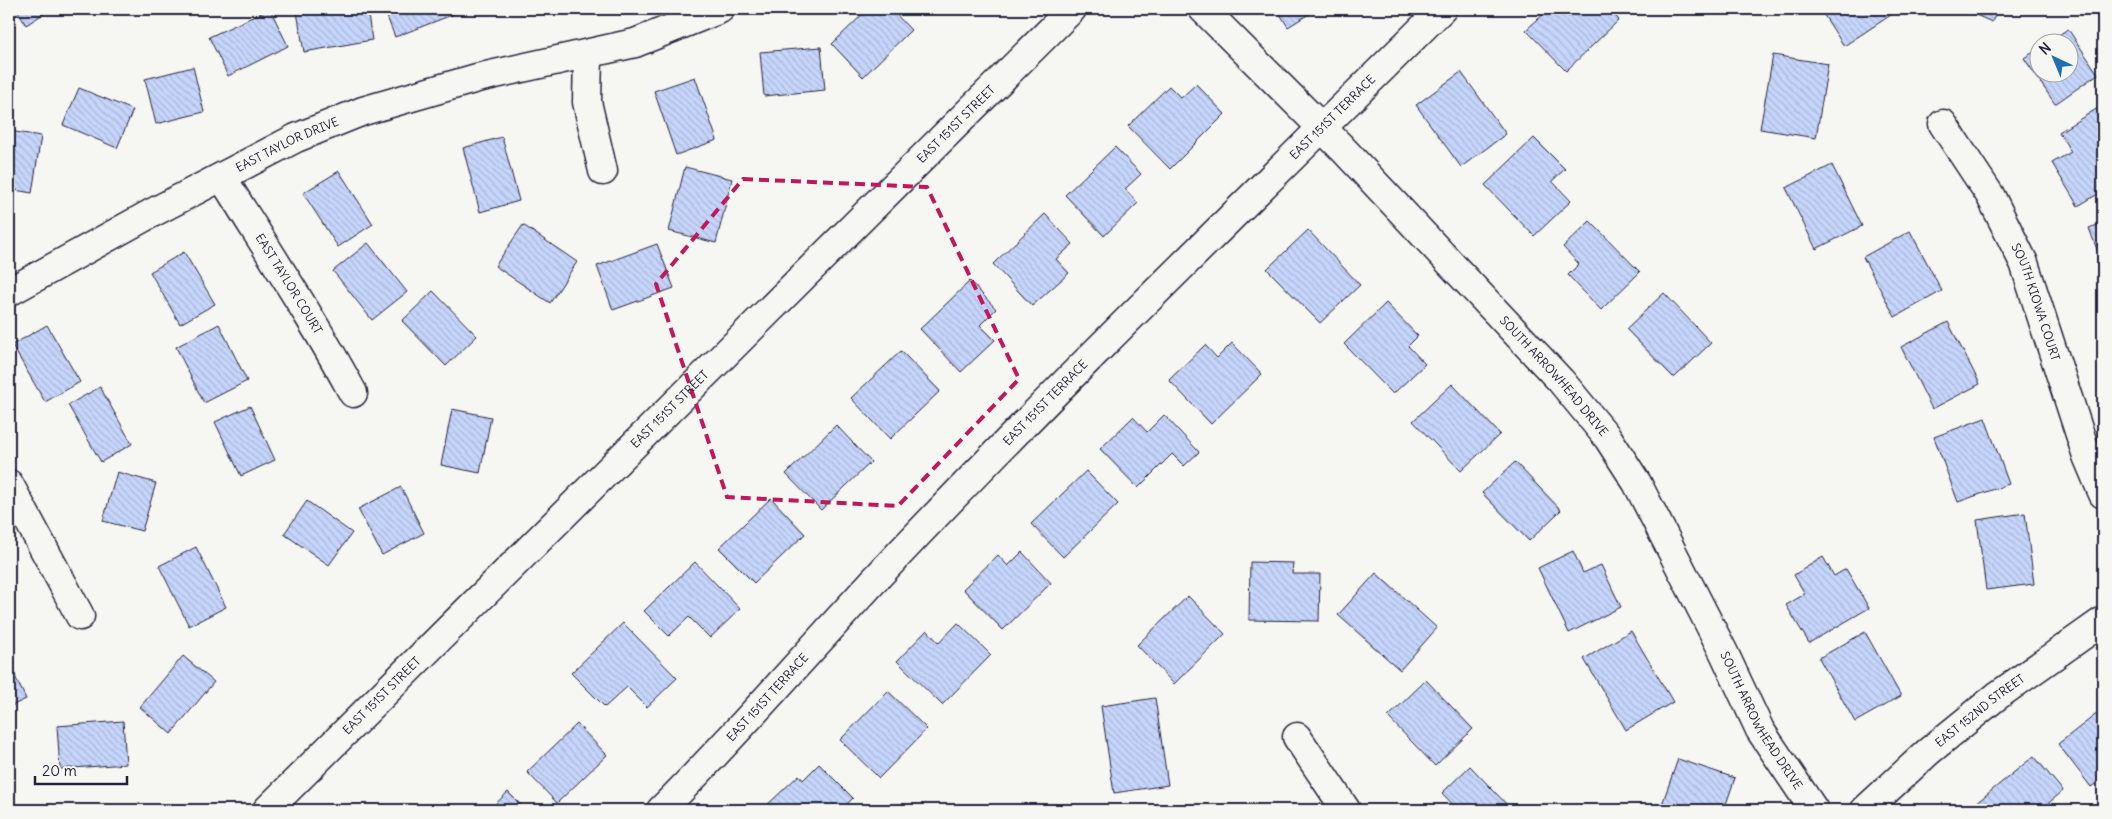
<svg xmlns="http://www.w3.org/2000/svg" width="2112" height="819" font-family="Delius,sans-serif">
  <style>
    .building { fill: url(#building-back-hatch); stroke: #22223b }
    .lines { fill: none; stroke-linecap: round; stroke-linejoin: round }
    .minor-casing { stroke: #22223b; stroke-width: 31 }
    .primary-casing { stroke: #22223b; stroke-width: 31 }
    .minor { stroke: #f6f6f2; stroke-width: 28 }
    .primary { stroke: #f6f6f2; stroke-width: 28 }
    .marked { fill: none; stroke: #c2185b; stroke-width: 4; stroke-dasharray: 10 6; stroke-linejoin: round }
    .labels { text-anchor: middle; stroke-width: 4; stroke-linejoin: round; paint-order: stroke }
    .street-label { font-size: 12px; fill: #22223b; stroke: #f6f6f2 }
  </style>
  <defs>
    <pattern id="building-back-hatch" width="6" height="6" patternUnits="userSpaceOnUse" patternTransform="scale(1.25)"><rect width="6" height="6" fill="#c6d5fb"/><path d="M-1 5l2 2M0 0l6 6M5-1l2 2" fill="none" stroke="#aab7d8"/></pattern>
  </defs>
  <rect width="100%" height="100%" fill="#f6f6f2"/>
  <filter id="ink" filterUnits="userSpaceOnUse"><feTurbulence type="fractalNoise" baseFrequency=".02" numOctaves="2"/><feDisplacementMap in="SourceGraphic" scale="10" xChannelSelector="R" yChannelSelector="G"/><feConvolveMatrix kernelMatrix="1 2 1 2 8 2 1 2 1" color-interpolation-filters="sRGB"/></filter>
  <g filter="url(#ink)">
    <!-- building -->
    <g class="building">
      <polygon points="16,9 51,9 26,25"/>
      <polygon points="270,9 288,46 228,76 209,37"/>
      <polygon points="318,9 367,9 372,40 304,52 297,12"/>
      <polygon points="384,9 461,9 462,11 395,37"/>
      <polygon points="868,9 891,9 911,30 863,77 832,44"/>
      <polygon points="1277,9 1317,9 1288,27"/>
      <polygon points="1549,9 1609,9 1619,20 1566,71 1526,30"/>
      <polygon points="1820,9 1900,9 1844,46"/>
      <polygon points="1962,9 1998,9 1992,22"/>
      <polygon points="2068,29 2098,74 2055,104 2024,58 2040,48 2040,72 2070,72 2070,42 2048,42"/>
      <polygon points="821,47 825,90 764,96 760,52"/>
      <polygon points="1773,55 1828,64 1816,138 1760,129"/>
      <polygon points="193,67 204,112 156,124 145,79"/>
      <polygon points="1461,72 1506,134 1461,167 1416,105"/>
      <polygon points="695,77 717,140 676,155 654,91"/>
      <polygon points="1196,84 1225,114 1170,169 1128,126 1169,86 1181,98"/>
      <polygon points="79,88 133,110 117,148 63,125"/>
      <polygon points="2098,108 2103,117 2103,191 2078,206 2052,163 2071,152 2059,132"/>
      <polygon points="9,131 41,136 32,193 9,189"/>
      <polygon points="502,137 519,201 480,212 463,148"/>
      <polygon points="1534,138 1565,169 1552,181 1571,201 1534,236 1485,185"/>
      <polygon points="1115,147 1141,174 1125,189 1138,203 1104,236 1065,195"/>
      <polygon points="1832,165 1862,226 1816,249 1786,188"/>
      <polygon points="685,167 732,179 716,243 669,231"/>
      <polygon points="339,171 373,224 338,247 303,193"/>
      <polygon points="1045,214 1073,244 1056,259 1069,273 1032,306 993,264"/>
      <polygon points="1590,221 1640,272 1601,310 1568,275 1579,264 1563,247"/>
      <polygon points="2103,223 2103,266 2089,228"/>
      <polygon points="523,225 577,262 550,303 495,266"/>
      <polygon points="1308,230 1360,285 1320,323 1267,269"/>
      <polygon points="1910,231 1942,291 1895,317 1863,257"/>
      <polygon points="368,243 407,292 372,320 333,271"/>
      <polygon points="657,244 674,288 613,310 597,266"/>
      <polygon points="184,252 215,304 180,324 150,272"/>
      <polygon points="970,281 996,309 980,325 995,340 961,372 920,329"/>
      <polygon points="433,291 477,336 446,366 402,321"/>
      <polygon points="1664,293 1711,343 1674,378 1626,329"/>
      <polygon points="1386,303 1418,336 1408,346 1425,364 1393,394 1344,344"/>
      <polygon points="1948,322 1980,384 1932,409 1901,347"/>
      <polygon points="219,324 247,381 204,403 176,347"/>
      <polygon points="47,325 80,382 45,402 12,345"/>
      <polygon points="1232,343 1262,374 1211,424 1169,380 1205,345 1217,358"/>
      <polygon points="901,351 940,391 890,439 851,398"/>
      <polygon points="1452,384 1500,434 1461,471 1413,421"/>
      <polygon points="100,387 132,444 101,462 68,405"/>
      <polygon points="250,406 275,460 241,476 215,422"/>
      <polygon points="452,409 491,417 480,473 441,465"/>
      <polygon points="1164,415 1199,452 1184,466 1172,454 1138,488 1100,449 1133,417 1147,432"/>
      <polygon points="1985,418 2009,484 1958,502 1934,437"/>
      <polygon points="836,425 871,462 821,510 786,474"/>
      <polygon points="1515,462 1561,510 1529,541 1482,493"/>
      <polygon points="1086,471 1118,504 1063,557 1031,524"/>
      <polygon points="117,472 156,483 142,531 103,521"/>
      <polygon points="401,487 424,533 382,555 358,509"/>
      <polygon points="771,498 805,534 754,583 719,548"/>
      <polygon points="307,501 352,533 329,565 284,534"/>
      <polygon points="2025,513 2034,584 1986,590 1977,520"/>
      <polygon points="196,547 226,607 189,626 159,566"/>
      <polygon points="1573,551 1583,573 1601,565 1621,607 1569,633 1538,568"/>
      <polygon points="1022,552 1051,583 1003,630 963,589 998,555 1008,566"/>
      <polygon points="1823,557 1834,576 1846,569 1869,608 1809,643 1786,605 1805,594 1794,575"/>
      <polygon points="695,562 740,609 710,638 689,617 669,636 644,611"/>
      <polygon points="1250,562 1293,563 1292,574 1320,574 1319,621 1249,620"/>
      <polygon points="1376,573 1437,628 1400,670 1338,615"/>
      <polygon points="1188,596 1225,634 1174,684 1137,645"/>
      <polygon points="623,623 677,678 647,707 627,687 605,707 571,673"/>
      <polygon points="958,623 991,655 942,705 897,661 927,630 939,643"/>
      <polygon points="1631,631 1673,702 1626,730 1584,659"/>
      <polygon points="1865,632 1901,696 1855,722 1819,658"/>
      <polygon points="183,656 214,682 171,734 140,707"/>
      <polygon points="9,664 26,699 9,707"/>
      <polygon points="1426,680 1473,729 1435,766 1388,717"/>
      <polygon points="888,691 927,729 879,778 840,740"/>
      <polygon points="1155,698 1168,785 1114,793 1101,706"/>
      <polygon points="2099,712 2103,718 2103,778 2091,787 2058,744"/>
      <polygon points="123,721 126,764 60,769 57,726"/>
      <polygon points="577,724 607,755 557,803 527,772"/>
      <polygon points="2034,756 2063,791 2045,806 2048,810 1980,810 1975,804"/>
      <polygon points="1678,759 1735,778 1724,810 1660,810"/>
      <polygon points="819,764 853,798 841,810 768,810 765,807 799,775 803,780"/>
      <polygon points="1470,766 1512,810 1454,810 1456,808 1442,793"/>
      <polygon points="508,792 526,810 489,810"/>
    </g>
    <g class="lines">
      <!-- minor casing -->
      <g class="minor-casing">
        <g id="minor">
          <path id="s1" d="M1203 9 1342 148 1561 381 1608 438 1637 483 1724 653 1760 730 1814 810"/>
          <polyline points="588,54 587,102 603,171"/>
          <path id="s2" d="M1943 124 1990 195 2024 263 2087 456 2103 494"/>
          <path id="s3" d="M222 177C266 248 313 319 353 393"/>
          <path id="s4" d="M9 292 150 214 296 138 363 111 477 78 635 43 720 9"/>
          <polyline points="9,484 80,616"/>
          <polyline points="1297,737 1346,810"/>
          <path id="s5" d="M661 810C744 728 818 639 898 555 1075 368 1260 190 1442 9"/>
          <path id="s6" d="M1865 810 1928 752 1997 696 2103 621"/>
        </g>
      </g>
      <!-- primary casing -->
      <g class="primary-casing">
        <g id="primary">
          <path id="s7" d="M267 810 1072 9"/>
        </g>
      </g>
      <!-- minor -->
      <use href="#minor" class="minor"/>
      <!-- primary -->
      <use href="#primary" class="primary"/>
    </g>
  </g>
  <!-- marked area -->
  <path class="marked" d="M743 179 927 187 1019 379 898 506 727 497 656 284Z"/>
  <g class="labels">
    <!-- street labels -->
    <g class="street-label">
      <text dy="4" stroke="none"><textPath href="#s5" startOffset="965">EAST 151ST TERRACE</textPath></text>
      <text dy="4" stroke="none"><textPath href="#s7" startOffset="972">EAST 151ST STREET</textPath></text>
      <text dy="4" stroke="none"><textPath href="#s4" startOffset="315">EAST TAYLOR DRIVE</textPath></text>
      <text dy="4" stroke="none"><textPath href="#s3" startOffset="126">EAST TAYLOR COURT</textPath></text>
      <text dy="4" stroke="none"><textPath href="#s2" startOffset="202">SOUTH KIOWA COURT</textPath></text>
      <text dy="4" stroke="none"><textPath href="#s1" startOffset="508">SOUTH ARROWHEAD DRIVE</textPath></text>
      <text dy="4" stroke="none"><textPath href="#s5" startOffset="560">EAST 151ST TERRACE</textPath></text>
      <text dy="4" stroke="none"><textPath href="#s7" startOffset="568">EAST 151ST STREET</textPath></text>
      <text dy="4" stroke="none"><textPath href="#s7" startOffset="162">EAST 151ST STREET</textPath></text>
      <text dy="4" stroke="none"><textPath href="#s5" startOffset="155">EAST 151ST TERRACE</textPath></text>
      <text dy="4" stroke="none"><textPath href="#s6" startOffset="152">EAST 152ND STREET</textPath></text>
      <text dy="4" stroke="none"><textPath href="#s1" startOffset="912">SOUTH ARROWHEAD DRIVE</textPath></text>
    </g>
  </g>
  <!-- margin -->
  <rect width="2112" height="819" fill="none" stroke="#f6f6f2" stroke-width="30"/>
  <rect x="15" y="15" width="2082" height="789" fill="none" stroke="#22223b" stroke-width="2" filter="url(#ink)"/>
  <!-- north arrow -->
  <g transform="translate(2054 58) rotate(316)"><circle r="24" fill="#f6f6f2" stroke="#a1a1a9"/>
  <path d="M0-4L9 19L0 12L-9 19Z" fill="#1f6fb2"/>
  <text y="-8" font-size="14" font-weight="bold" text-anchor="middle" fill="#22223b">N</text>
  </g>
  <!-- scale -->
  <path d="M35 776v8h92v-8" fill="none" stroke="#22223b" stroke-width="2.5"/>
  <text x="42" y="776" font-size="15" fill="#22223b" stroke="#f6f6f2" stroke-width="4" paint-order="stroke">20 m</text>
</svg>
